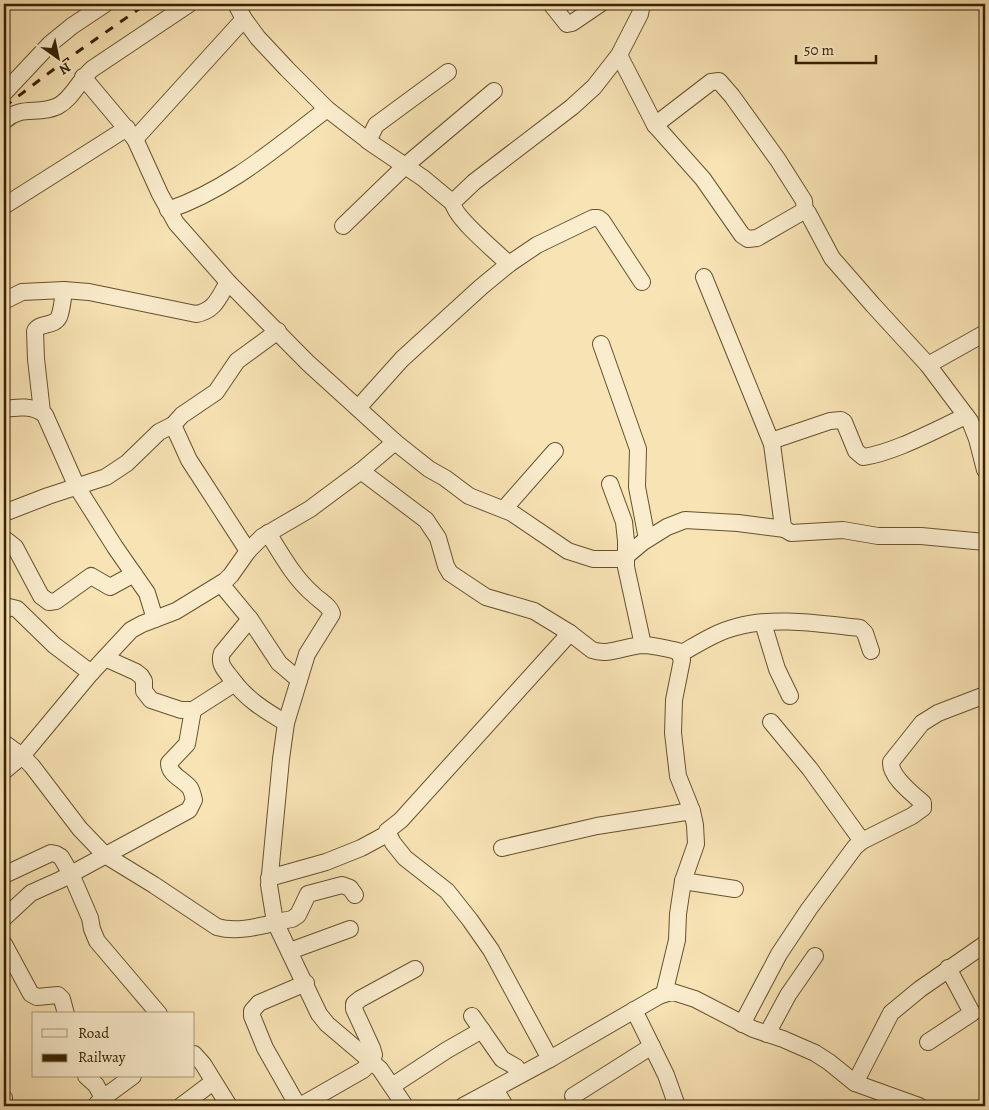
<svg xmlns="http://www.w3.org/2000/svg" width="989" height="1110" font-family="Alegreya,serif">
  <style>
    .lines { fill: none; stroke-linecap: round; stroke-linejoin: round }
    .minor-casing { stroke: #66522d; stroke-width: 18 }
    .minor { stroke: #faedce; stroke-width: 16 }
    .rail { stroke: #362100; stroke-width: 3; stroke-dasharray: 9 9; stroke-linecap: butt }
  </style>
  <rect width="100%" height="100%" fill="#f8e3b4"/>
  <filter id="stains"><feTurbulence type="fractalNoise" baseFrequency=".004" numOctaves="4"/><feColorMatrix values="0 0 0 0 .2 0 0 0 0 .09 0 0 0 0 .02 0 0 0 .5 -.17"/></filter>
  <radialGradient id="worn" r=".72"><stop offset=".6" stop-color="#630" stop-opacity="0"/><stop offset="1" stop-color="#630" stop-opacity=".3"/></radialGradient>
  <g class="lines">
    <!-- minor casing -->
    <g class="minor-casing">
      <g id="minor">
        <polyline points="236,4 244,19 258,38 287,69 327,109 371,143 423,178 453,203"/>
        <polyline points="551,4 567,24 572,23 600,4"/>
        <polyline points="619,55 655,125 703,179 742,235 748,239 757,238 802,212 808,213 832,258 873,305 928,365 970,421 977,439 985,470"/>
        <polyline points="83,77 135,139 160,194 176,223 228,282 308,363 395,442 429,469 445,478 469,496 512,513 568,551 593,559 617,559 624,558 643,542 667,527 685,520 738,523 785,529"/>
        <polyline points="4,93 50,44 72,26 105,4"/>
        <path d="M4 121C23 104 37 116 58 106 73 98 79 80 92 69L189 4"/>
        <polyline points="655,125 711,82 719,81 732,96 778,160 804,201 805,212"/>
        <polyline points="135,139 244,19"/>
        <polyline points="368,141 376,125 448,72"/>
        <polyline points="4,206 127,128"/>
        <path d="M168 210C228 190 278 146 327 109"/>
        <polyline points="343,226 405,166 494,91"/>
        <path d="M509 264C497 253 452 215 453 202L474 182 572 107 594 87 619 55 640 14 642 4"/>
        <polyline points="704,277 772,444 783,527 786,530 791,533 843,530 878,536 921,536 985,542"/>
        <path d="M4 301 22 292 64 290 89 292 196 314C215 311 219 297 228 282"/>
        <polyline points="601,344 638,449 637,487 647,539"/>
        <polyline points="928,365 985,333"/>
        <polyline points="358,408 402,359 481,287 509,264 537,245 593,218 598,218 602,221 642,282"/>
        <path d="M4 409C17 407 34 405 45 415L77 487 115 547 147 593 155 619"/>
        <path d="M42 412 36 359 35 331C40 322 54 327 59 317 62 310 63 298 64 290"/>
        <path d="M771 441 830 421 841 420 844 422 856 451 863 457C894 453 937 429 966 416"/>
        <path d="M361 471 426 520 438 538 446 566 450 573 486 597 534 611 570 633 592 650C609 656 625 646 643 645 654 645 667 649 678 651L682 660 674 700 673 733 678 776 692 811 695 825 696 844 683 881 678 914 677 940 664 994"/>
        <polyline points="610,484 624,522 626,541 626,567 643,645"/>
        <polyline points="504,509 555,451"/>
        <polyline points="4,513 48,496 106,477 127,463 159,432 173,425"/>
        <path d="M268 533C281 554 294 578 314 595 320 601 330 606 332 614L307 654 286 723"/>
        <polyline points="6,540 15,547 41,596 49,602 56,601 91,576 110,587 134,574"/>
        <polyline points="248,551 189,460 173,425 182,415 216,392 237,361 278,331"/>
        <polyline points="221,584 250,619 279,663 299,680"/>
        <polyline points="4,611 9,607 17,609 54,645 91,673"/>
        <path d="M250 619 222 653C218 664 225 670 231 678 246 699 264 710 286 723L281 759 269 885 275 922 319 1014 327 1024 380 1069 405 1106"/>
        <polyline points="763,623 777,669 790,696"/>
        <path d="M680 654C698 644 716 632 736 627 774 616 821 624 860 628L865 633 871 651"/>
        <polyline points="105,658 136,672 141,676 144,681 144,691 151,700 181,710 193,710 235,683"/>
        <polyline points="771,722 810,769 862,841"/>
        <path d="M4 743 22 756 32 766 80 829 105 855 154 885 217 927C241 934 269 923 292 919L298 915 308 894 342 885 350 888 355 895"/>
        <polyline points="4,771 22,756 91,673 131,630 142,624 176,611 225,581 231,575 248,551 262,537 310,509 361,471 395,442"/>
        <polyline points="502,848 597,826 692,811"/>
        <polyline points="4,875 51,853 56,854 61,857 71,874 90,918 92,929 97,941 159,1014"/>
        <polyline points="269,878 326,862 361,848 387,834"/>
        <polyline points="683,881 735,889"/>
        <path d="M4 918 31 893 60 880 189 810 194 800C193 796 192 791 190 788 183 779 169 775 169 763L187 744 193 710"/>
        <polyline points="4,944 31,994 37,997 58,995 62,999 66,1014"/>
        <polyline points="290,951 350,929"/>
        <polyline points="306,983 259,1003 252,1011 252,1016 265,1048 294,1099 300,1106 363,1070 372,1061 374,1055 372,1048 354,1009 354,1004 360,999 415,969"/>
        <polyline points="634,1010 666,1075 677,1106"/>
        <polyline points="472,1016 502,1059 516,1067 521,1074"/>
        <path d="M742 1024 779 954 809 909 855 847 862 841 912 816 923 808V803C913 794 890 777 891 762L922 723 938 713 985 695"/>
        <polyline points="767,1034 788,995 815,956"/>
        <polyline points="928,1042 972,1013 948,968"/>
        <polyline points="194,1054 203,1064 229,1106"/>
        <polyline points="550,1059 491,950 470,920 447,891 405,858 393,843 387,831 401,820 570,633"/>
        <polyline points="86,1076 96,1085 103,1098"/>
        <polyline points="855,1083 891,1013 920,989 985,944"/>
        <polyline points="392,1086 447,1050 482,1030"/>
        <polyline points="495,1089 505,1106"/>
        <polyline points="573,1096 652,1046"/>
        <polyline points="4,1098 4,1106"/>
        <polyline points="95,1106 103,1098 133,1076"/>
        <polyline points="181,1106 213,1082"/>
        <polyline points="463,1106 550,1059 657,997 664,994 673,992 695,999 753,1029 783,1039 815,1053 829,1062 855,1083 919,1106"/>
      </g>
    </g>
    <!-- minor -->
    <use href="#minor" class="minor"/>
    <!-- rail -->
    <polyline class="rail" points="4,107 66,60 146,4"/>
  </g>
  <!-- margin -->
  <rect width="989" height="1110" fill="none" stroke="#f8e3b4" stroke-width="20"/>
  <rect x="5" y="5" width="979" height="1100" fill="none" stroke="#362100" stroke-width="2.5"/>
  <rect x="10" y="10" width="969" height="1090" fill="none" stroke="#362100"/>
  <!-- legend -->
  <rect x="32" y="1012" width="162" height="65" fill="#faedce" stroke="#ac9b7c"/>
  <rect x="42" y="1029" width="25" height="8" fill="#faedce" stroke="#ac9b7c"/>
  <text x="78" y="1038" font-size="15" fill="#362100">Road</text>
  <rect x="42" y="1054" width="25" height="8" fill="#362100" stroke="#ac9b7c"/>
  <text x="78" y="1062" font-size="15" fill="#362100">Railway</text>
  <!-- north arrow -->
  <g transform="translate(58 58) rotate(147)" stroke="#faedce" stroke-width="4" paint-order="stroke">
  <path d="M0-4L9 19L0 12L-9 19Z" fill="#362100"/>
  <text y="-8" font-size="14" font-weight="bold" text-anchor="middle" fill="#362100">N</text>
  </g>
  <!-- scale -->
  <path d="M796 55v8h80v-8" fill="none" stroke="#362100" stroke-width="2.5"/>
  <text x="804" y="55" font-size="15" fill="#362100" stroke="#faedce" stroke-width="4" paint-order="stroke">50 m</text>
  <rect width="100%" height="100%" filter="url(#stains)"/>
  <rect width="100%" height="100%" fill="url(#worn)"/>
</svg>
